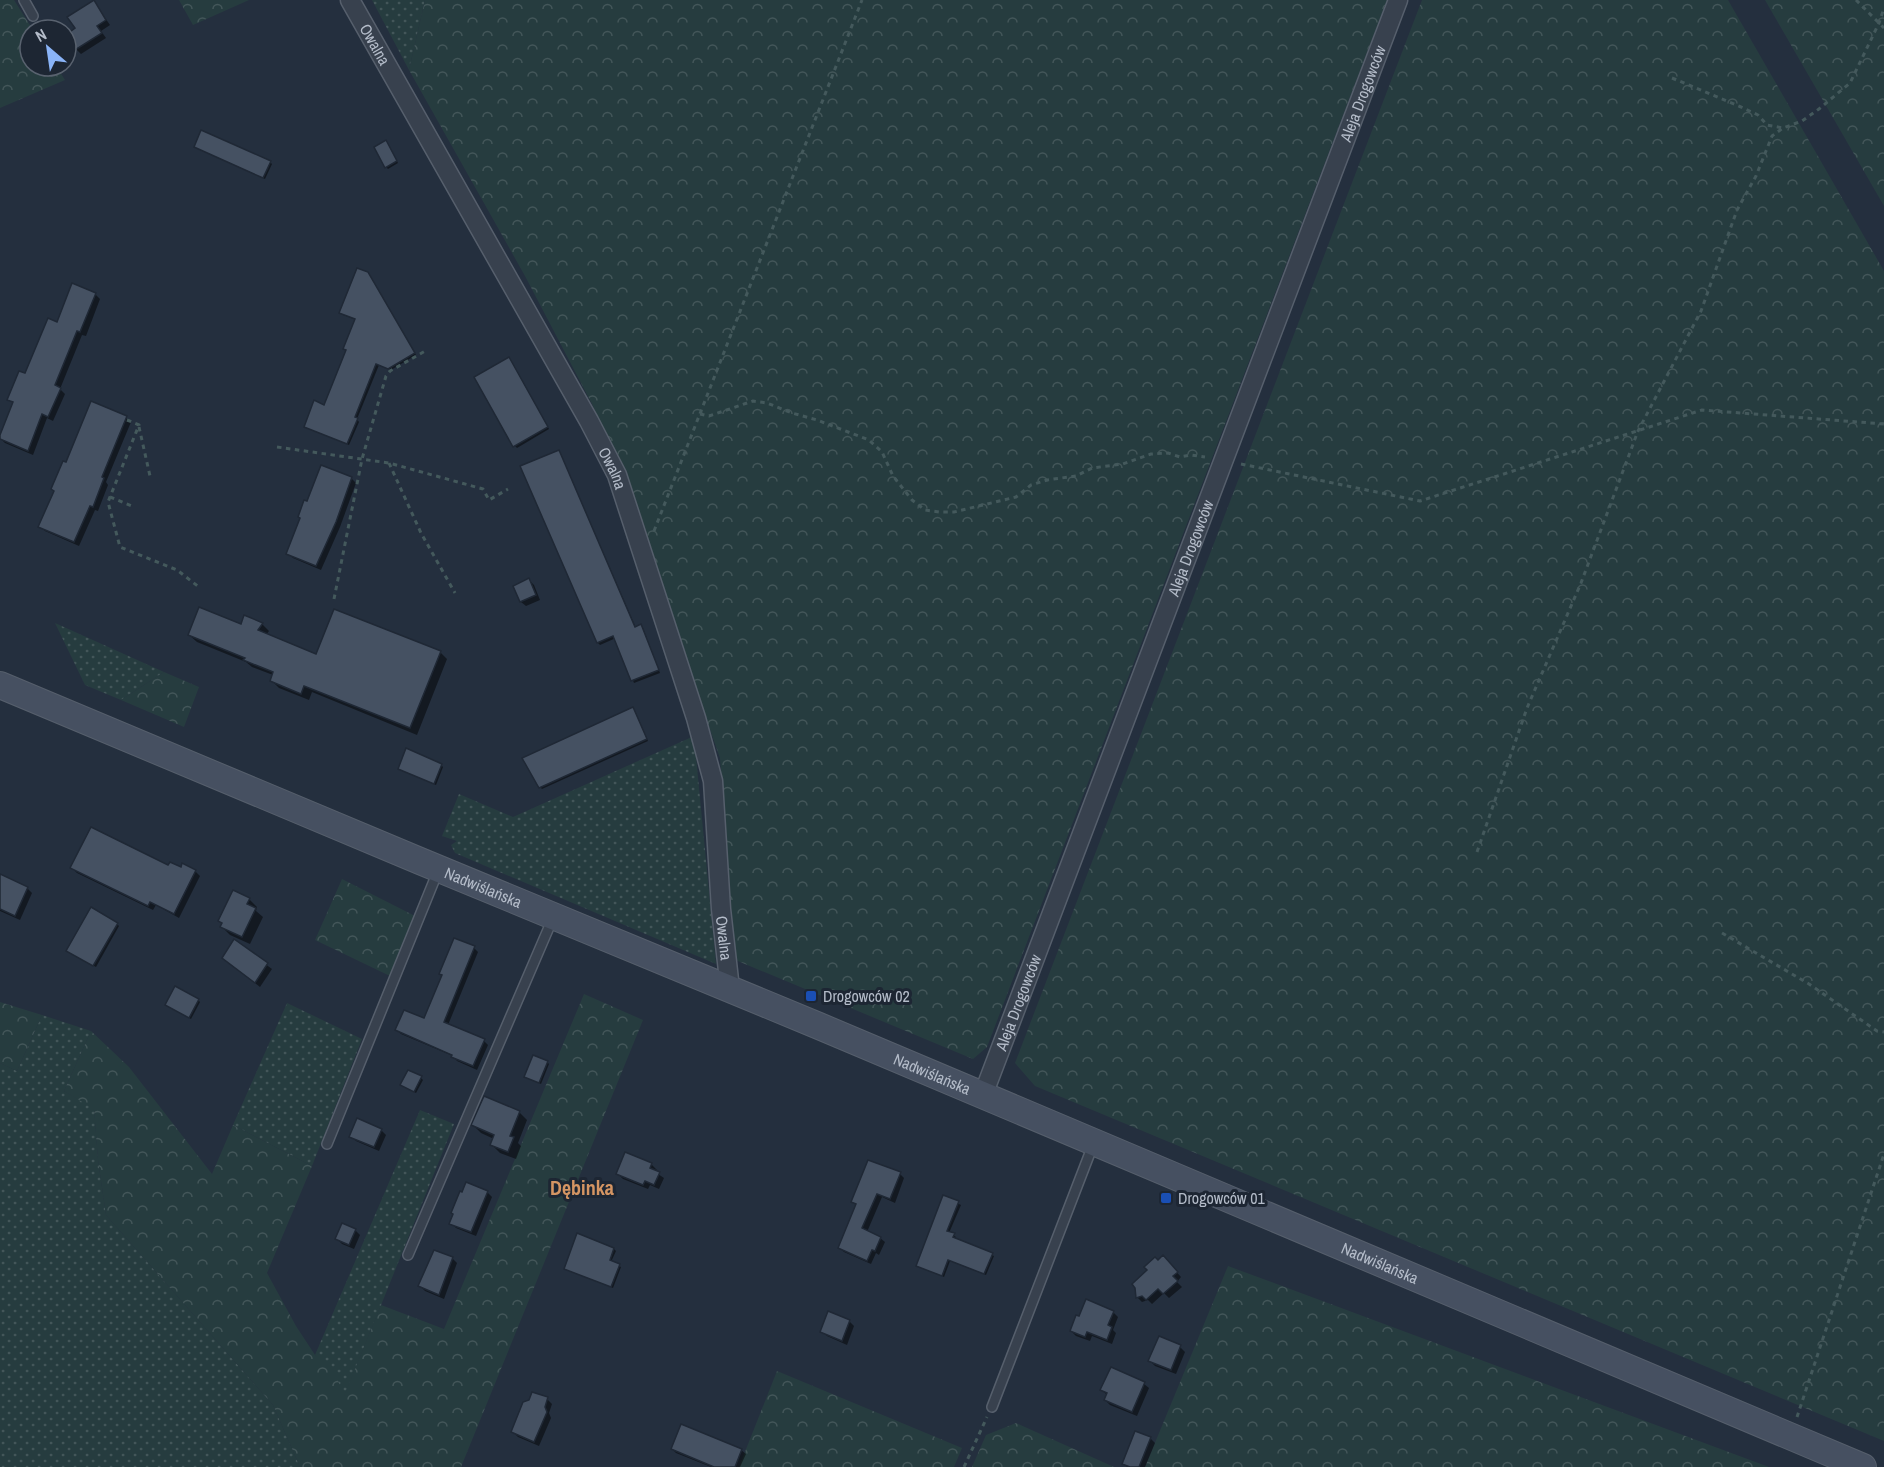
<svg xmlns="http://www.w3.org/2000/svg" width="1884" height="1467" font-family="'Archivo Narrow',sans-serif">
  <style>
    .grass { fill: url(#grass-dots) }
    .forest { fill: url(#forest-crowns) }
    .shadow { fill: #0007 }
    .building { fill: #455162; stroke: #1f2835; stroke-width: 1.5 }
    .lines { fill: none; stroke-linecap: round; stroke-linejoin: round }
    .service-casing { stroke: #565f6c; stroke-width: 12 }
    .minor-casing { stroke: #565f6c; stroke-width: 21 }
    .secondary-casing { stroke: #565f6c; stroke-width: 28 }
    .path { stroke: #44595c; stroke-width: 3; stroke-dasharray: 4.5 4.5; stroke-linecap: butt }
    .service { stroke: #38414e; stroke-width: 9 }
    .minor { stroke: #38414e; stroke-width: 18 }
    .secondary { stroke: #465061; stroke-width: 26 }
    .transit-dot { fill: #1a4fb4; stroke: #1d2633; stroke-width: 2 }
    .labels { text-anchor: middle; stroke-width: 6; stroke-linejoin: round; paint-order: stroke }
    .street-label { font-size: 16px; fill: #b4bcc9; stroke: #1d2633 }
    .poi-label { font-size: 16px; fill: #b4bcc9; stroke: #1d2633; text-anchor: start }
    .quarter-label { font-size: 20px; font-weight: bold; fill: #d59563; stroke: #1d2633 }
  </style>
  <defs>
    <pattern id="grass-dots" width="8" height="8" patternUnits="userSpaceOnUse" patternTransform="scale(1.5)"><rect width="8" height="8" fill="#263c3f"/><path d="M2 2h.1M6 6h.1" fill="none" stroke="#435659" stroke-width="1.8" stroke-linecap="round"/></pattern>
    <pattern id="forest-crowns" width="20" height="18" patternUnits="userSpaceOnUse" patternTransform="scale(1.5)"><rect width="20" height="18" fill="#263c3f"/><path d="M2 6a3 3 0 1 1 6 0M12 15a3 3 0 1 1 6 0" fill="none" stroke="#435659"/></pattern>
  </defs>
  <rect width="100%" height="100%" fill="#242f3e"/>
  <!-- grass -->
  <g class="grass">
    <polygon points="372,0 425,0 409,70"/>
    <polygon points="55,623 164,672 121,700 85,685"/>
    <polygon points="694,736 716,964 455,853 451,845 457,841 442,836 459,794 513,817"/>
    <polygon points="287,1003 362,1039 312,1166 233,1125"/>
    <polygon points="42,1015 91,1031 64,1091 94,1108 98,1160 106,1215 273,1405 300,1467 0,1467 0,1063 17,1071"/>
    <polygon points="420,1110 454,1124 344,1397 315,1355"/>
  </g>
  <!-- forest -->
  <g class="forest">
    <polygon points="0,0 14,0 33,30 30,30 30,66 56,66 65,80 0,108"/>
    <polygon points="179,0 249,0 193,25"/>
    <polygon points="425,0 1387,0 987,1047 973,1059 733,959 720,758 660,587 653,555 630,491 592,404 525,276 409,70"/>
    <polygon points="1422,0 1728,0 1884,271 1884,1441 1035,1086 1015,1063"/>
    <polygon points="1765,0 1884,0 1884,206"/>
    <polygon points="164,672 199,687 184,727 121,700"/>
    <polygon points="342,879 415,916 390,976 315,940"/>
    <polygon points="584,994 643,1020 461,1467 300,1467 273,1405 106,1215 98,1160 94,1109 64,1091 91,1031 129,1067 212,1174 233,1125 312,1166 267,1273 296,1326 315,1355 337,1378 344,1396 381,1305 444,1329"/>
    <polygon points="0,1002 42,1015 17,1071 0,1063"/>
    <polygon points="1228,1266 1769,1467 1145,1467"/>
    <polygon points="777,1371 962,1448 954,1467 739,1467"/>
    <polygon points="1016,1423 1114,1467 972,1467 986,1435"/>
  </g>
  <!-- shadow -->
  <g class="shadow">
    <polygon points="94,2 110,25 101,31 106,38 81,54 76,49 77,29"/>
    <polygon points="387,144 398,163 388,169 386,167"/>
    <polygon points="196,147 270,162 272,164 265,179"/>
    <polygon points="370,276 416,355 391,370 379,365 357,419 359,422 349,445 308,428 325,407 348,351 357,320 343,315"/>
    <polygon points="95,294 100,299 86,336 82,335 60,389 65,394 53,421 47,418 33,455 5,443 0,438 14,404 9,399 58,324"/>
    <polygon points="511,361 549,429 517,448 515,446"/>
    <polygon points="126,418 131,422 106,482 108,485 98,511 95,510 79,546 45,531 40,526 67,464"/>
    <polygon points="559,451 636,628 641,626 643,628 660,673 634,683 616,638 600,645 598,643"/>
    <polygon points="351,478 356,483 340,527 321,570 293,558 288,553"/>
    <polygon points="529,580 534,585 540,600 526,606 521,602 515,587"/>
    <polygon points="262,624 269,631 266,635 317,656 440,652 447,659 417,735 312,692 309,700 279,688 271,680 273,675 252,667 246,662 197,642 189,635"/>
    <polygon points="635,711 648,741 542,789 540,787"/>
    <polygon points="441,765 443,767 436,785 399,769"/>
    <polygon points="72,868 181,869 195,871 200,876 179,918 156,905 153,910 77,873"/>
    <polygon points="0,876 27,888 32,893 20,920 0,911"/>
    <polygon points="234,892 249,899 257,907 256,911 263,917 250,944 230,935 222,927 223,924 220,921"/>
    <polygon points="117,924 119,926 96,967 70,953"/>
    <polygon points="235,942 272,969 260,987 223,958"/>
    <polygon points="474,948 478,952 448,1025 484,1041 488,1045 477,1070 457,1061 453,1056 401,1034 397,1030 425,1020 443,976 441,974"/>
    <polygon points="198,1000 200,1002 191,1019 169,1007"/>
    <polygon points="547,1062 549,1064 541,1084 526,1077"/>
    <polygon points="421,1078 423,1080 416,1093 402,1085"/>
    <polygon points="519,1112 527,1120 518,1143 521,1146 516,1159 500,1153 492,1145 494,1139 481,1133 473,1125"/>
    <polygon points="381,1130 386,1135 379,1151 356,1141 351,1136"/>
    <polygon points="626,1154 652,1165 657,1170 655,1172 664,1178 659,1189 650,1185 648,1189 623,1179 618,1174"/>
    <polygon points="900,1174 904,1178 895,1203 882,1197 867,1232 880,1238 885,1242 879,1255 876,1253 871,1264 844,1252 839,1247 857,1206 853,1202"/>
    <polygon points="487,1192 492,1197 476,1236 456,1228 451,1223"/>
    <polygon points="944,1197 961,1205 949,1233 956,1237 955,1239 994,1256 986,1275 950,1261 944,1277 918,1265"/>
    <polygon points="355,1230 360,1235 354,1249 342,1244 337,1239"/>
    <polygon points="614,1249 616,1251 611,1262 621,1267 613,1288 566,1268"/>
    <polygon points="1163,1257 1181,1277 1177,1282 1182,1287 1169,1298 1164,1293 1152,1304 1148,1300 1142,1302 1137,1297"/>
    <polygon points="452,1258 457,1263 444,1299 425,1291 420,1286"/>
    <polygon points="1113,1312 1118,1317 1113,1330 1116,1333 1112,1344 1092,1336 1090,1341 1076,1336 1071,1331"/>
    <polygon points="849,1321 854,1326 847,1345 827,1336 822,1331"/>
    <polygon points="1180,1347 1185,1352 1176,1374 1155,1366 1150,1361"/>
    <polygon points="1144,1384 1149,1388 1137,1416 1110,1405 1105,1400 1107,1395 1102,1390"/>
    <polygon points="547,1399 552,1404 549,1413 551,1418 539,1446 518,1437 513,1432"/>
    <polygon points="1150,1438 1155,1443 1145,1467 1127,1467 1124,1463"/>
    <polygon points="672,1449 741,1450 746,1454 740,1467 711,1467 676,1453"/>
  </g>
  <!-- building -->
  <g class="building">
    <polygon points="94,0 106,20 97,26 102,33 75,50 66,35 75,28 67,17"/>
    <polygon points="201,130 271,161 263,178 194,147"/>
    <polygon points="386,140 397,161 385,168 374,147"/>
    <polygon points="357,268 368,272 415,353 388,369 376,364 355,417 358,418 347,444 304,427 314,400 324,405 346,350 343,349 355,319 339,313"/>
    <polygon points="72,283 96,293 80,332 77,331 55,385 61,388 48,417 42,414 28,451 0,439 0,435 13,402 7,400 19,371 25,373 48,318 57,322"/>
    <polygon points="509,357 548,427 513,447 474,377"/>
    <polygon points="91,401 127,416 102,477 104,478 93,507 90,506 74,542 38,527 54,491 51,489 63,461 66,462"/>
    <polygon points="559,450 635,627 641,624 659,670 631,681 613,636 597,643 520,466"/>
    <polygon points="321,465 352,477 336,522 316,566 286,554 300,518 298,517 304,500 307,501"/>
    <polygon points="529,578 536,595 520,602 513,586"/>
    <polygon points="199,607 241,624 244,615 263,623 258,630 316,654 334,609 441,651 410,728 304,686 301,694 270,681 273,672 243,660 245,658 188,635"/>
    <polygon points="633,707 647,739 539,788 522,758"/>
    <polygon points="406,748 442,764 434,784 398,769"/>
    <polygon points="91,827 168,865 170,862 181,867 182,863 196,870 174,914 150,902 148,906 70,868"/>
    <polygon points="0,874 28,887 15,916 0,909"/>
    <polygon points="233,890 250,898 247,904 256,908 242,937 220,927 222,923 218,921"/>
    <polygon points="91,907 118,923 93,966 66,951"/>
    <polygon points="454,938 475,946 444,1022 485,1039 473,1066 451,1057 452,1055 395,1030 404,1010 424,1018 442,975 439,974"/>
    <polygon points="234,939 268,963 255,983 222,958"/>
    <polygon points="175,986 199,999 189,1018 165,1005"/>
    <polygon points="533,1055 548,1061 539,1083 524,1077"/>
    <polygon points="408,1070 422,1076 414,1092 400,1085"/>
    <polygon points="484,1096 520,1111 510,1136 514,1137 508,1152 490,1145 494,1135 471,1125"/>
    <polygon points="357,1118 382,1129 374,1147 349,1137"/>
    <polygon points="625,1152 652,1163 650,1168 660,1172 654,1185 645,1181 643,1185 616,1174"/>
    <polygon points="868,1160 901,1172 890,1199 877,1194 862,1228 881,1237 875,1251 872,1250 867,1261 838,1248 856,1204 851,1202"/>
    <polygon points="466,1182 488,1191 471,1232 449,1224 453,1214 451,1213 460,1191 462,1192"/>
    <polygon points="943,1195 959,1201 947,1231 955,1233 953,1237 993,1253 984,1274 948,1260 942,1276 916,1266"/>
    <polygon points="342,1223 356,1229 349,1245 335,1239"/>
    <polygon points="577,1233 614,1248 610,1260 620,1264 611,1287 564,1269"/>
    <polygon points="434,1250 453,1257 439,1295 418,1286"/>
    <polygon points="1163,1255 1178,1272 1173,1276 1178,1281 1163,1294 1158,1289 1146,1300 1142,1296 1136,1298 1135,1288 1132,1284 1147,1270 1144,1267 1155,1257 1158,1260"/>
    <polygon points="1086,1299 1114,1311 1108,1325 1112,1327 1107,1340 1087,1332 1085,1337 1070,1331 1076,1315 1079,1316"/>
    <polygon points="828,1311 850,1320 842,1341 820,1332"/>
    <polygon points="1159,1336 1181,1345 1171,1370 1148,1361"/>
    <polygon points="1111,1367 1145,1382 1132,1412 1104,1400 1107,1393 1100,1390"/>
    <polygon points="532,1392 548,1397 545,1407 547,1412 534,1442 511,1432 523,1402 529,1400"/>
    <polygon points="681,1424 742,1449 735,1467 714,1467 671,1449"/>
    <polygon points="1135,1431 1151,1437 1139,1467 1130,1467 1122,1464"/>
  </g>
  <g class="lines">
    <!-- service casing -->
    <g class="service-casing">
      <g id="service">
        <polyline points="24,0 33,16"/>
        <polyline points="327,1144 438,871"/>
        <polyline points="408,1255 553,918"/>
        <polyline points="992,1407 1093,1145"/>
      </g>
    </g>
    <!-- minor casing -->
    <g class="minor-casing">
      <g id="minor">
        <path id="s1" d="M350 0 589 421 617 475 696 718 713 781 721 909 730 989"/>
        <path id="s2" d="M983 1095 1398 0"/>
      </g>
    </g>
    <!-- secondary casing -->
    <g class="secondary-casing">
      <g id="secondary">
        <path id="s3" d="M0 685 420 861 819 1026 1863 1467"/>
      </g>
    </g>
    <!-- path -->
    <g class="path">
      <polyline points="1856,0 1884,28"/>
      <polyline points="1672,78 1741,107 1758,115 1767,125 1783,128 1802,121 1819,109 1850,83 1879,23 1884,8"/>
      <polyline points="700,414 709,416 753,401 767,403 792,413 817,420 869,440 882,452 893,476 912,500 925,510 939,512 954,512 1016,497 1031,485 1047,480 1076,476 1092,468 1123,464 1151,454 1168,453 1180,457 1191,455 1205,457"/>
      <polyline points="127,420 139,425 108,502 120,547 177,570 199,587"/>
      <polyline points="139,427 150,476"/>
      <polyline points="277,447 389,463 483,489 489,500 508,489"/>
      <polyline points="389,463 421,533 455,593"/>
      <polyline points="1241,464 1420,501 1702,410 1884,424"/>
      <polyline points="110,497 132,506"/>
      <polyline points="654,531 862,0"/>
      <polyline points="334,599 362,459 386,376 390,371 427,350"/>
      <polyline points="1477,852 1527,708 1581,583 1638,431 1701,311 1737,210 1756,176 1772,136 1783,128"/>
      <polyline points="1722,933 1809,984 1877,1031 1884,1032"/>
      <polyline points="1797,1417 1884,1154"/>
      <polyline points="964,1467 987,1417"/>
    </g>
    <!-- service -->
    <use href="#service" class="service"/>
    <!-- minor -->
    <use href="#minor" class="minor"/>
    <!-- secondary -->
    <use href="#secondary" class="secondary"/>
  </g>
  <!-- markers -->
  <g class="transit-dot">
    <rect x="805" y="990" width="12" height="12" rx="3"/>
    <rect x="1160" y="1192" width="12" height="12" rx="3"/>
  </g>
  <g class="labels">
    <!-- street labels -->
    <g class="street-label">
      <text dy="6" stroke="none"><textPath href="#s1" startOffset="51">Owalna</textPath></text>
      <text dy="6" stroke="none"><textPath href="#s2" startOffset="1071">Aleja Drogowców</textPath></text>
      <text dy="6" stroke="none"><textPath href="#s1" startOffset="537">Owalna</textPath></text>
      <text dy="6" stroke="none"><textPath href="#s2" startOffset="585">Aleja Drogowców</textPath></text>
      <text dy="6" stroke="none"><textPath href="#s3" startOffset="524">Nadwiślańska</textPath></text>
      <text dy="6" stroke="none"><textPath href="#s1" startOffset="1023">Owalna</textPath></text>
      <text dy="6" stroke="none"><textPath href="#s2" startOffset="99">Aleja Drogowców</textPath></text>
      <text dy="6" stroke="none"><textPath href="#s3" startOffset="1010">Nadwiślańska</textPath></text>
      <text dy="6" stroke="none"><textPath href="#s3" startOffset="1496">Nadwiślańska</textPath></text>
    </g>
    <!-- poi labels -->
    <g class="poi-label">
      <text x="823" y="1002">Drogowców 02</text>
      <text x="1178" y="1204">Drogowców 01</text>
    </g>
    <!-- quarter labels -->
    <g class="quarter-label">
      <text x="582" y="1195">Dębinka</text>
    </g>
  </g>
  <!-- north arrow -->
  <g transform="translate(48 48) rotate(331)"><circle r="28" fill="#1d2633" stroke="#59626f" stroke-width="1.5"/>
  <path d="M0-4.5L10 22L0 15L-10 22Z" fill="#8ab4f8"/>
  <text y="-9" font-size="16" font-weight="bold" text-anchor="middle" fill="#b4bcc9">N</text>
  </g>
</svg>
